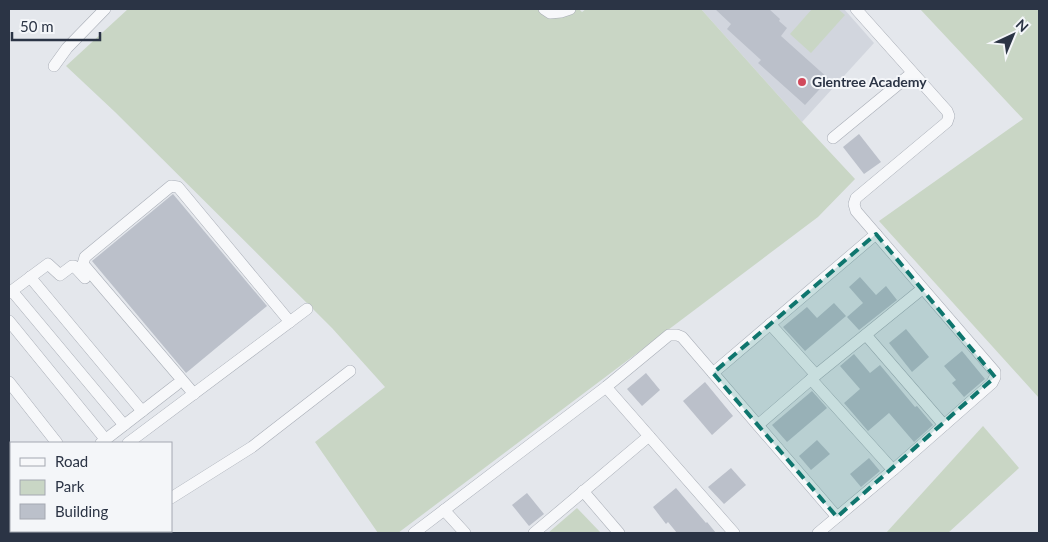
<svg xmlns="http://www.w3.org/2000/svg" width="1048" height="542" font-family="Lato,sans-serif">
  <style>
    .built { fill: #d2d6de }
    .green { fill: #c9d6c5 }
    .building { fill: #bbc0ca }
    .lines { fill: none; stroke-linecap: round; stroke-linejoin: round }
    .minor-casing { stroke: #a9aeb7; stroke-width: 12 }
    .minor { stroke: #f7f8fa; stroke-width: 11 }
    .marked { fill: #0f766e; fill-opacity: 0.2; stroke: #0f766e; stroke-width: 4; stroke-dasharray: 10 6; stroke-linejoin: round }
    .poi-dot { fill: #d1495b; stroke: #f4f6f9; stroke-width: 2 }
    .labels { text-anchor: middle; stroke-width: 4; stroke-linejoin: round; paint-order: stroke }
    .poi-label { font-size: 14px; font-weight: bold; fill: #2b3445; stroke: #f4f6f9; text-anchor: start }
  </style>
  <rect width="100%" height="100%" fill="#e4e7ec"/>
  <!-- built -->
  <polygon class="built" points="701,9 844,9 874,43 802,122"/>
  <!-- green -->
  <g class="green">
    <polygon points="128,9 579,9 582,12 586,9 701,9 802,122 855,179 818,217 398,533 378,533 315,442 385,387 332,328 115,112 66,66"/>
    <polygon points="812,9 838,9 845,15 811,53 790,34"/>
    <polygon points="920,9 1039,9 1039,398 879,221 1023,119"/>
    <polygon points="983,426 1019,468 948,533 886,533"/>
    <polygon points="577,508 601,533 548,533"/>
  </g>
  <!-- building -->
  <g class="building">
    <polygon points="715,9 769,9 780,19 779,21 787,28 781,36 829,79 805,105 758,63 761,60 727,29 731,24"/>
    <polygon points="859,134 881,162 864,174 843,147"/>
    <polygon points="173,194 267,306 186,373 92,261"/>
    <polygon points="860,277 876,295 886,286 897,300 859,330 847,317 863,303 849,287"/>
    <polygon points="834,303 846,316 805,351 783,327 807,307 817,318"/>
    <polygon points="906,329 929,357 912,372 889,343"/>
    <polygon points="962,351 985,379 964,397 952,383 956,380 944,366"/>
    <polygon points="854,354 870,373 880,365 915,407 917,406 933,425 914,442 889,413 868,431 844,403 860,389 840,366"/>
    <polygon points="646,373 660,390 642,406 627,389"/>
    <polygon points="705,382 733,416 712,435 683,401"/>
    <polygon points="812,391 827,408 787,442 772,425"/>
    <polygon points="817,440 830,454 811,470 799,456"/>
    <polygon points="869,458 880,471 861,487 850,474"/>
    <polygon points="731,468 746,485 724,504 708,487"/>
    <polygon points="676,488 706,523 707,522 716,533 677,533 668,522 666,524 653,507"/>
    <polygon points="527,493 544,514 529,526 512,505"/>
  </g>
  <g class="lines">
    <!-- minor casing -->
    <g class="minor-casing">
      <g id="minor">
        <polyline points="544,9 550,13 561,12 570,9"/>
        <polyline points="54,66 67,48 105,9"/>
        <polyline points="833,138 912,73"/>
        <polyline points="30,277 142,411"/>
        <polyline points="12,291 124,425"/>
        <polyline points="9,293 48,264 60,275 72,266 74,266 85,278"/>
        <polyline points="9,321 106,440"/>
        <polyline points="770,324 816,375"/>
        <polyline points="866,335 944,425"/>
        <polyline points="713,373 876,234"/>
        <polyline points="811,379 893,470"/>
        <polyline points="9,382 57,443"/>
        <polyline points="606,387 734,533"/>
        <polyline points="194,394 83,264 85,257 171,186 178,187 290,322"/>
        <polyline points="758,425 816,375 922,289"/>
        <polyline points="101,443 176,385"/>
        <polyline points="128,443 307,309"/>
        <polyline points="9,453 11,453"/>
        <polyline points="9,485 11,485"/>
        <polyline points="583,491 619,533"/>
        <polyline points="171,498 252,447 350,371"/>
        <polyline points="444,510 465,533"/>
        <polyline points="120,533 124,531"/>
        <polyline points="414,533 606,387 669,335 677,335 682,337 837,517"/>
        <polyline points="534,533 649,436"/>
        <polyline points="818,533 893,470 992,383 995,377 995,372 856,211 854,204 856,198 947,122 949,116 947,111 856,9"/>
      </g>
    </g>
    <!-- minor -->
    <use href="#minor" class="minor"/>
  </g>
  <!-- marked area -->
  <path class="marked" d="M876 234 995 377 837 517 713 373Z"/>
  <!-- markers -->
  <circle class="poi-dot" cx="802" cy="82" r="5"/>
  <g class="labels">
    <!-- poi labels -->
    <g class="poi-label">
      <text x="812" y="87">Glentree Academy</text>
    </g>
  </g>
  <!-- border -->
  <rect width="1048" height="542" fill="none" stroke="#2b3445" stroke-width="20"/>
  <!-- legend -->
  <rect x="10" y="442" width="162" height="90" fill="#f4f6f9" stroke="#a4a8b1"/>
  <rect x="20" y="458" width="25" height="8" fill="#f7f8fa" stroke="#a4a8b1"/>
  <text x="55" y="467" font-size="15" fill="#2b3445">Road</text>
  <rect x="20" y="480" width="25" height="15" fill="#c9d6c5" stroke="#a4a8b1"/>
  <text x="55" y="492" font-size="15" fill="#2b3445">Park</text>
  <rect x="20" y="504" width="25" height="15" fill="#bbc0ca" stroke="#a4a8b1"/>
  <text x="55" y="517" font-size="15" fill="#2b3445">Building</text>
  <!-- north arrow -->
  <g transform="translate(1013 35) rotate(44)" stroke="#f4f6f9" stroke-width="4" paint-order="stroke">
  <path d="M0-4L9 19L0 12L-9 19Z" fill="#2b3445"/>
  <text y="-8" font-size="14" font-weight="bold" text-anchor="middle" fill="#2b3445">N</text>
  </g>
  <!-- scale -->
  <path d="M12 32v8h88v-8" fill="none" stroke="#2b3445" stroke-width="2.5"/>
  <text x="20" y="32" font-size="15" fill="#2b3445" stroke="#f4f6f9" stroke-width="4" paint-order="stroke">50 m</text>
</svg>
